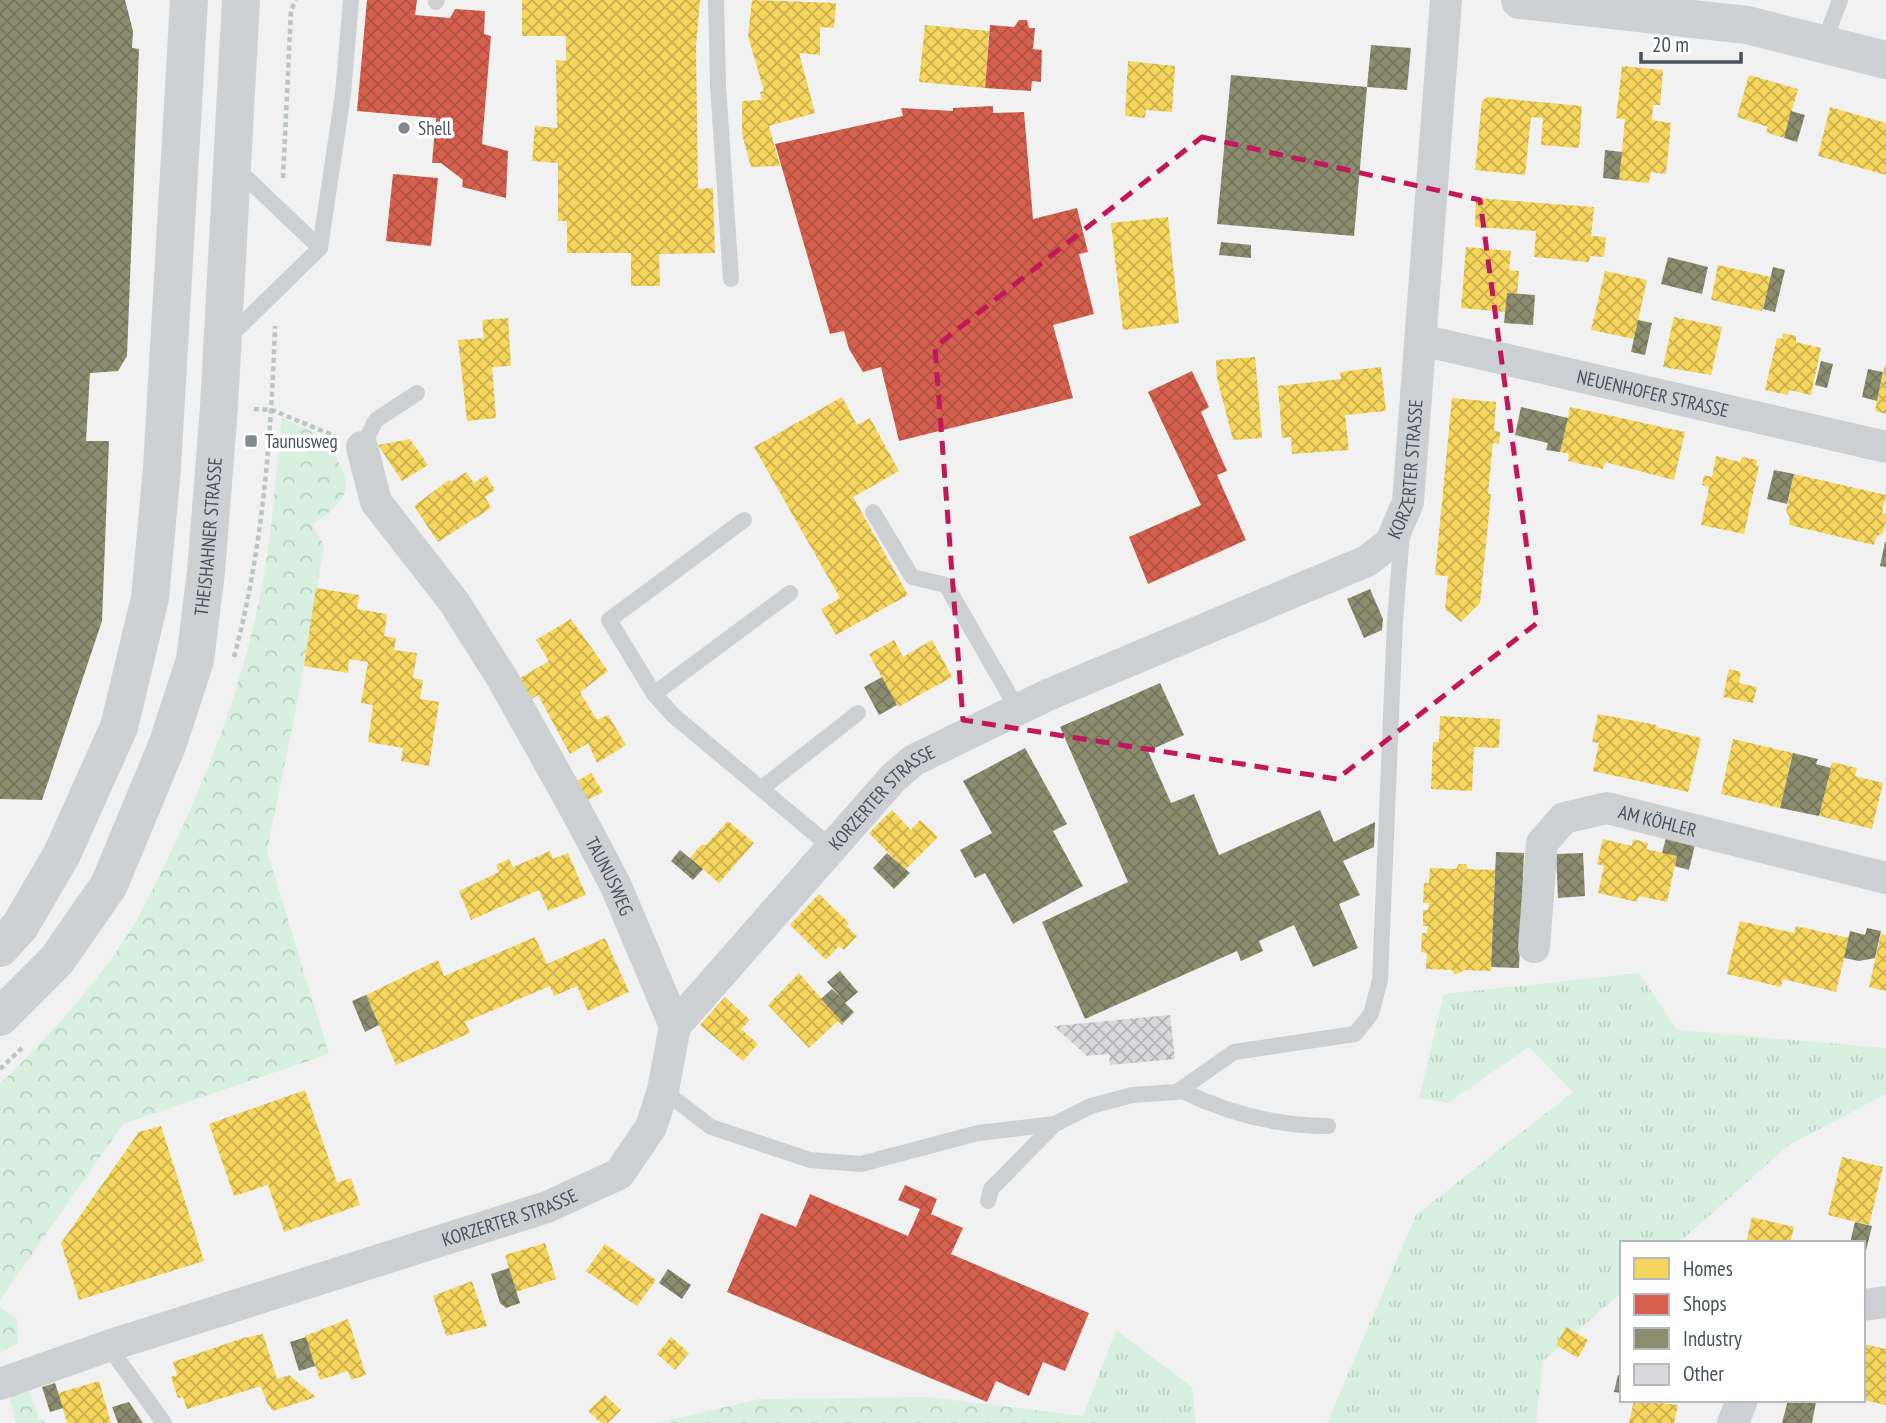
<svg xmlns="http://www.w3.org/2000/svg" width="1886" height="1423" font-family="'PT Sans Narrow',sans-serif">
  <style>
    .grass { fill: url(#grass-tufts) }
    .forest { fill: url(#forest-crowns) }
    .homes { fill: url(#homes-cross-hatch) }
    .shops { fill: url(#shops-cross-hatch) }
    .industry { fill: url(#industry-cross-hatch) }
    .building { fill: url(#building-cross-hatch) }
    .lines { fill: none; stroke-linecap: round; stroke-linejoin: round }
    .path { stroke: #bbc6c3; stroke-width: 4.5; stroke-dasharray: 5 3.5; stroke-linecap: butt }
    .service { stroke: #cdd0d2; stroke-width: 16 }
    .minor { stroke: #cdd0d2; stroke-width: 32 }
    .secondary { stroke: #ced1d3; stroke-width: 38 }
    .marked { fill: none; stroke: #c2185b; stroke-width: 5; stroke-dasharray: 14 9; stroke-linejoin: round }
    .poi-dot { fill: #848a91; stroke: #fff; stroke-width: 2.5 }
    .labels { text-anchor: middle; stroke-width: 7; stroke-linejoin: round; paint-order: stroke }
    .poi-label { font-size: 19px; fill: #49535e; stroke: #fff; text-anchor: start }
    .street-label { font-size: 19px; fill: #49535e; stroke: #fff }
  </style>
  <defs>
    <pattern id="grass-tufts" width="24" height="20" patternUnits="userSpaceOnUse" patternTransform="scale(1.75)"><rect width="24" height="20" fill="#d7f0e0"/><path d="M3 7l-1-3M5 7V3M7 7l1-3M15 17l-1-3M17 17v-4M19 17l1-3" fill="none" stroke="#bad0c3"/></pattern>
    <pattern id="forest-crowns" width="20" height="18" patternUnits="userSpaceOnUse" patternTransform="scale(1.75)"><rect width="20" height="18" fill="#d7f0e0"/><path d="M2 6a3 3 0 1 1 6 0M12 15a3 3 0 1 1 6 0" fill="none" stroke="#bad0c3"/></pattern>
    <pattern id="homes-cross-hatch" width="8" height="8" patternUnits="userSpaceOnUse" patternTransform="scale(1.75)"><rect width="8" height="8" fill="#f6d55c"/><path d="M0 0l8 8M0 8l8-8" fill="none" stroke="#c9af4f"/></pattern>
    <pattern id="shops-cross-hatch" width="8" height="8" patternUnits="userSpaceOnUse" patternTransform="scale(1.75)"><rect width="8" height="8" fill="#d6604d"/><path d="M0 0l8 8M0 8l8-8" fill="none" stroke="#b05243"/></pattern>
    <pattern id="industry-cross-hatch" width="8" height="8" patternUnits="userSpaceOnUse" patternTransform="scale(1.75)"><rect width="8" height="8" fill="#8c8c6e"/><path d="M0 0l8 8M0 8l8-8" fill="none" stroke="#74755e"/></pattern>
    <pattern id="building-cross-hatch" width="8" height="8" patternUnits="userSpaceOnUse" patternTransform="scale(1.75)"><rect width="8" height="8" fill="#d9d9db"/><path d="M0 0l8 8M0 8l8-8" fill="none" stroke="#b2b3b5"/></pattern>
  </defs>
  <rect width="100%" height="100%" fill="#f2f1f1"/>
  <!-- grass -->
  <g class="grass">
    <polygon points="1639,973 1677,1030 1886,1048 1886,1094 1789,1145 1678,1243 1622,1243 1622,1292 1543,1361 1536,1423 1327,1423 1416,1215 1573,1092 1529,1047 1448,1103 1419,1098 1444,994"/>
    <polygon points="1116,1330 1192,1387 1196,1423 1098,1423 1083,1416"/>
  </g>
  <!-- forest -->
  <g class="forest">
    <path d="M282 418 329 439C331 453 340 461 344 474 353 499 329 512 312 525L324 545 298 698 267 851 329 1054 123 1124 0 1300V1084C38 1047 74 1009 106 966 137 926 159 878 180 832 221 743 253 652 267 555 274 510 277 463 282 418Z"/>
    <polygon points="0,1307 17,1319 18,1343 0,1353"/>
    <polygon points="30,1391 39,1420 44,1419 45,1423 16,1423 9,1395"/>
    <polygon points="928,1397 1083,1416 1098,1423 657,1423 759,1399"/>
  </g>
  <!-- homes -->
  <g class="homes">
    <polygon points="522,0 700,0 696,46 698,189 713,188 715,253 659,254 660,286 631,286 631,253 567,253 567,221 558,221 558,163 532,161 535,126 557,128 556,60 566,61 566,36 522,36"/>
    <polygon points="752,0 836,3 834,28 820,27 820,55 799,53 815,113 769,126 780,166 751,167 742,134 742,101 762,100 760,92 764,91 748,36"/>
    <polygon points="925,25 989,31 985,88 919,82"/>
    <polygon points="1128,61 1175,66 1172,112 1146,110 1145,118 1125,116"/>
    <polygon points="1622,66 1663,70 1660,105 1653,105 1652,120 1671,123 1666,174 1651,172 1649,183 1619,180 1625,119 1616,118"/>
    <polygon points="1749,75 1798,89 1784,138 1766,132 1768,127 1737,117"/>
    <polygon points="1487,97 1582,106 1579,148 1541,145 1543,118 1531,117 1525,175 1475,170 1482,101"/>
    <polygon points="1830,107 1886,123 1886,175 1818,156"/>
    <polygon points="1476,198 1594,207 1591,236 1606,237 1604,257 1590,256 1589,262 1534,257 1536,231 1475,227"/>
    <polygon points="1168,217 1179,323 1123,330 1111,223"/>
    <polygon points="1466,247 1511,251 1509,270 1519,271 1517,294 1507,293 1505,312 1461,308"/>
    <polygon points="1718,265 1771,277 1762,311 1711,300"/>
    <polygon points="1605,271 1647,280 1634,339 1591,330"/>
    <polygon points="1674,317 1722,327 1711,375 1663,367"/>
    <polygon points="508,318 511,366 492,367 496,418 467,421 458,340 484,338 482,320"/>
    <polygon points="1783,333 1796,336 1796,342 1821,348 1811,395 1789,390 1788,395 1765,390 1777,338 1782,339"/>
    <polygon points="1255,357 1262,438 1233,440 1217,378 1216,360"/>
    <polygon points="1885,365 1886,365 1886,414 1875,411"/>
    <polygon points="1381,367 1386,411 1345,415 1349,450 1292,454 1291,437 1282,438 1278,386 1341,379 1340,372"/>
    <polygon points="842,397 857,425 870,418 899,471 853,497 908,595 836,635 821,609 840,598 754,447"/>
    <polygon points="1452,398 1496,402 1494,431 1500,432 1499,444 1493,443 1488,494 1491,494 1480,603 1461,622 1445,609 1448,576 1435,575"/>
    <polygon points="1570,407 1685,432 1674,480 1605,462 1603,469 1568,461 1569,454 1560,452"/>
    <polygon points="410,439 428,465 402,481 378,445"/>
    <polygon points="1716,456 1740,462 1742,457 1757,460 1756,465 1759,466 1744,534 1701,525 1709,487 1702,485 1704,475 1712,477"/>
    <polygon points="466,472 474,483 486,475 495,490 485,497 491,508 438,542 414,506 449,480 451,482"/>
    <polygon points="1794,474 1886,495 1882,513 1886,514 1886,521 1883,533 1876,537 1874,545 1789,525 1790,518 1786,511"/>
    <polygon points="316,588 359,595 357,609 387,614 384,636 396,638 394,650 417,653 413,678 423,680 420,699 439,702 429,766 401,761 403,748 368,742 373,705 361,703 368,662 349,659 348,673 304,666"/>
    <polygon points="571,619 608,671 580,692 597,720 608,715 626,745 597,763 588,743 570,754 538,695 530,700 518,679 549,661 536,640"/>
    <polygon points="894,640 903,657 932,640 952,677 898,707 869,654"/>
    <polygon points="1729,669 1741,672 1739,683 1757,687 1753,703 1723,697"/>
    <polygon points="1598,714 1657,725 1656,727 1701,738 1688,792 1593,771 1599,743 1592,742"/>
    <polygon points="1440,716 1500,719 1499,748 1474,747 1472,791 1431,789 1433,742 1439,742"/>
    <polygon points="1733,739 1793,753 1780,808 1721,794"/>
    <polygon points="1832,762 1857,768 1855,776 1883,783 1872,829 1819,816"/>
    <polygon points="591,773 603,792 587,800 576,782"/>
    <polygon points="892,810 911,830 920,820 938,837 905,870 869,833"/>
    <polygon points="728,821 754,843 719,883 690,858 702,844 705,846"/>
    <polygon points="1603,839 1632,846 1633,839 1648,843 1646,849 1677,856 1667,902 1639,896 1637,902 1598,893 1604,866 1597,864"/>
    <polygon points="550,851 553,859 568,853 586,895 548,911 539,890 471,920 459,891 499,872 496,865 509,859 513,867"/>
    <polygon points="1459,864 1466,864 1468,869 1495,870 1491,971 1464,970 1455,975 1452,970 1426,969 1427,953 1421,952 1422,933 1427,933 1428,926 1423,926 1423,910 1428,910 1429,903 1423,903 1424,883 1429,883 1430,868 1456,869"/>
    <polygon points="819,894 849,923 846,926 857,936 844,950 839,946 826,960 790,925"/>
    <polygon points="1740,921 1794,933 1796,926 1849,938 1836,992 1783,979 1781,987 1727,974"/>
    <polygon points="1881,934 1886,935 1886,991 1869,987"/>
    <polygon points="535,937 547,964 605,938 629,992 588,1011 577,986 554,996 550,986 465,1022 470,1033 396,1065 366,995 438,960 444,976"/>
    <polygon points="799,973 844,1024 842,1025 838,1021 809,1048 768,1005"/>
    <polygon points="725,997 750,1020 741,1029 758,1044 743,1061 700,1025"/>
    <polygon points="305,1090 337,1183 351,1178 360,1205 284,1232 268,1185 234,1196 209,1124"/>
    <polygon points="161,1126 204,1261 79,1300 61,1243 139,1132"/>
    <polygon points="1842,1157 1883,1167 1869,1225 1828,1215"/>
    <polygon points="1752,1217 1794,1227 1790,1243 1746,1243"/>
    <polygon points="545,1243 556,1279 516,1292 505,1255"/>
    <polygon points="605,1244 656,1280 637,1306 586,1271"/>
    <polygon points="472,1281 487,1326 446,1336 433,1296"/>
    <polygon points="348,1319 366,1375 351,1380 348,1371 320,1380 305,1336"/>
    <polygon points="1566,1327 1588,1340 1578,1358 1556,1345"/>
    <polygon points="263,1334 277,1379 289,1375 316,1397 273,1411 267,1403 261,1386 187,1409 183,1397 178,1398 171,1377 177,1375 173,1362 243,1338"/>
    <polygon points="671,1337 689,1353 675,1370 657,1354"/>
    <polygon points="1863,1344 1886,1349 1886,1405 1863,1400"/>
    <polygon points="99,1381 111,1423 67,1423 58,1393"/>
    <polygon points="605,1395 621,1410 608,1423 601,1423 588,1411"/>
    <polygon points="1634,1400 1678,1405 1674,1423 1629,1423"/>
  </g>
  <!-- shops -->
  <g class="shops">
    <polygon points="367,0 417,0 415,15 450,18 455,9 485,11 484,34 491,36 482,144 508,151 506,198 462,187 463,180 441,163 432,163 436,118 357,111"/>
    <polygon points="1019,20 1027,20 1029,28 1035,28 1033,49 1042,50 1041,82 1032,81 1031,91 985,88 990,25 1014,27"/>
    <polygon points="993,106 993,113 1024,112 1033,219 1077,208 1088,252 1079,254 1094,314 1053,325 1073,398 899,441 881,367 863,372 849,349 844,331 830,334 775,144 903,116 901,108 953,111 953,108"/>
    <polygon points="393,174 438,178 431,246 386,241"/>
    <polygon points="1192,371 1209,407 1201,412 1227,471 1217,475 1246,540 1148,584 1129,537 1201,505 1148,392"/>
    <polygon points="905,1185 937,1199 931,1214 963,1228 951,1254 1089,1313 1065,1371 1043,1362 1029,1396 996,1381 987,1402 727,1292 761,1213 796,1227 810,1194 908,1236 920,1209 898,1200"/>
  </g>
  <!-- industry -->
  <g class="industry">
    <polygon points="0,0 125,0 133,31 132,48 139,49 127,356 118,371 90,373 86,441 109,441 102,621 42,800 0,799"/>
    <polygon points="1371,45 1411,48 1407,90 1367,87"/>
    <polygon points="1231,75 1367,87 1354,236 1217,224"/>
    <polygon points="1791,111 1805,115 1797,142 1784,138"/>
    <polygon points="1605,150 1622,152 1619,180 1603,178"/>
    <polygon points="1221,242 1251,245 1251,258 1219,255"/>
    <polygon points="1668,257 1708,267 1702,294 1661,284"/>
    <polygon points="1773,267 1785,270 1775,312 1763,309"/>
    <polygon points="1507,293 1535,295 1533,325 1504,323"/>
    <polygon points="1638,320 1652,323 1645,355 1631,352"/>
    <polygon points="1821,361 1833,364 1827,388 1815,385"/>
    <polygon points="1868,369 1883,372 1877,401 1862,397"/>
    <polygon points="1521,407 1568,418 1560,452 1546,450 1548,443 1515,435"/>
    <polygon points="1774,470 1794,474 1787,504 1767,499"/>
    <polygon points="1885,542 1886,542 1886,567 1880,566"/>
    <polygon points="1370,589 1383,619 1382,630 1364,638 1347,599"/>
    <polygon points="882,677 897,705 879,715 864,687"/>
    <polygon points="1160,683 1184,735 1148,751 1171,803 1194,794 1219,855 1320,810 1334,842 1375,822 1374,847 1343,861 1360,895 1339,904 1358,948 1313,967 1294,925 1259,941 1263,951 1241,961 1237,951 1085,1019 1042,922 1128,882 1060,727"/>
    <polygon points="1025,748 1067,824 1053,831 1083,886 1013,924 985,873 975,878 960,850 992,833 963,781"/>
    <polygon points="1793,753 1818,759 1816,764 1831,768 1819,816 1780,808"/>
    <polygon points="1667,834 1696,840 1689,870 1675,866 1677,856 1662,853"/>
    <polygon points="680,850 703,869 693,880 671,861"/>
    <polygon points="1496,852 1524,853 1519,968 1491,967"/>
    <polygon points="887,853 910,873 894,889 873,868"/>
    <polygon points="1583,853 1585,896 1558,898 1556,854"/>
    <polygon points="1867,928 1881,931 1875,958 1859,961 1844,958 1850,931 1865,935"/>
    <polygon points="840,971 858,992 845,1003 854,1012 843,1023 821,999 832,989 841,997 827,982"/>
    <polygon points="366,995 379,1025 365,1032 352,1001"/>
    <polygon points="1855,1222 1872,1226 1864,1259 1863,1243 1850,1243"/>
    <polygon points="509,1268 520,1303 506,1308 500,1303 491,1274"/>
    <polygon points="668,1269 691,1285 682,1299 659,1283"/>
    <polygon points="306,1337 315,1366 299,1371 290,1342"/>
    <polygon points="1618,1375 1622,1376 1622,1393 1614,1392"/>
    <polygon points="55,1383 63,1408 50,1412 42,1387"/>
    <polygon points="1788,1400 1816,1402 1812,1423 1782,1423"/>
    <polygon points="129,1402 143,1423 118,1423 112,1407"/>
  </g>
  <!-- building -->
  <polygon class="building" points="1170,1015 1175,1059 1110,1065 1109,1054 1087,1056 1054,1026"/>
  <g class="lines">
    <!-- path -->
    <g class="path">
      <polyline points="283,178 291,10 296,0"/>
      <polyline points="254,409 272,410 335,436"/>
      <path d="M234 657C263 549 271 438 275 326"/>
      <polyline points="0,1069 22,1048"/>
    </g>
    <!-- service -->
    <g class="service">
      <polyline points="716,0 718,85 731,279"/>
      <polyline points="436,2 437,0"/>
      <polyline points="1824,43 1840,0"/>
      <polyline points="320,248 343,94 351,0"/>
      <polyline points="229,337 320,248 236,168"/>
      <polyline points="362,447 376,420 417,393"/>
      <polyline points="873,512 912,577 946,585 1017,708"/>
      <polyline points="744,520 609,620 654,694 674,716 832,848"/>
      <polyline points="654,694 790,593"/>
      <polyline points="762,788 858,713"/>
      <polyline points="663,1090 711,1127 810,1160 861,1164 978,1133 1055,1124"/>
      <path d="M1180 1090C1227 1113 1276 1126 1328 1126"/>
      <polyline points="988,1201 991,1189 1055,1124 1091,1106 1132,1095 1177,1092 1234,1052 1355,1034 1371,1014 1380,980 1395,621 1402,533"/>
      <polyline points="108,1346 164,1423"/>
    </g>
    <!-- minor -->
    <g class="minor">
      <path id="s1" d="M1421 340 1886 447"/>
      <path id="s2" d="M362 447 376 502 454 602 502 678 572 803 615 884 675 1026"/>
      <path id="s3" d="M1534 947 1542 843 1564 818 1607 808 1886 878"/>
      <polyline points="1863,1305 1886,1302"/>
      <path id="s4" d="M0 1384 108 1346 547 1207 619 1174 651 1127 663 1090 675 1026 893 778 914 760 1050 694 1367 561 1391 542 1408 502 1446 0"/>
      <polyline points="1733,1423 1742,1400"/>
    </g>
    <!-- secondary -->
    <g class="secondary">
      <polyline points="1520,0 1747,25 1886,60"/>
      <polyline points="0,948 20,926 62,854 119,727 150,598 162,468 189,0"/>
      <path id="s5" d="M0 1017 57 960 109 885 168 743 195 660 206 572 219 407 241 0"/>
    </g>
  </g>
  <!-- marked area -->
  <path class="marked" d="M1202 137 1480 200 1537 623 1337 779 963 720 935 347Z"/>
  <!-- markers -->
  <g class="poi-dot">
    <circle cx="404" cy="128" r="7"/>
    <rect x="244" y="434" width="14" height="14" rx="3.5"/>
  </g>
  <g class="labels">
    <!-- poi labels -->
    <g class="poi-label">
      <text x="418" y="135">Shell</text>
      <text x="265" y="448">Taunusweg</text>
    </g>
    <!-- street labels -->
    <g class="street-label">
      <text dy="7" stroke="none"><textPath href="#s1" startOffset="238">NEUENHOFER STRASSE</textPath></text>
      <text dy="7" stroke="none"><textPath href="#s4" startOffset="1774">KORZERTER STRASSE</textPath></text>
      <text dy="7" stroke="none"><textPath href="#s5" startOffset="537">THEISHAHNER STRASSE</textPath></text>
      <text dy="7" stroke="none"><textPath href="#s4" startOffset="1124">KORZERTER STRASSE</textPath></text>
      <text dy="7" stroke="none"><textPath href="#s3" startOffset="234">AM KÖHLER</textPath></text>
      <text dy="7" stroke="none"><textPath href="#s2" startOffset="499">TAUNUSWEG</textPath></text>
      <text dy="7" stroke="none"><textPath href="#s4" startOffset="536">KORZERTER STRASSE</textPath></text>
    </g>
  </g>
  <!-- legend -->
  <rect x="1620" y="1241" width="245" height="161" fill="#ffffff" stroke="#b6babf" stroke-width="2"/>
  <rect x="1634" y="1258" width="35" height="21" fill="#f6d55c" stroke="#b6babf" stroke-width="2"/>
  <text x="1683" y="1276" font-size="21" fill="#49535e">Homes</text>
  <rect x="1634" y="1294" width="35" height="21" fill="#d6604d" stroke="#b6babf" stroke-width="2"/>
  <text x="1683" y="1311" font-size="21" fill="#49535e">Shops</text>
  <rect x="1634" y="1328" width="35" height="21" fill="#8c8c6e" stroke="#b6babf" stroke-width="2"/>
  <text x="1683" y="1346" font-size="21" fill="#49535e">Industry</text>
  <rect x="1634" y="1364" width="35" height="21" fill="#d9d9db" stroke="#b6babf" stroke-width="2"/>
  <text x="1683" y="1381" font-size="21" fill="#49535e">Other</text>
  <!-- scale -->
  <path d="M1641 52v10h100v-10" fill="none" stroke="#49535e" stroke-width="3.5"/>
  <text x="1652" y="52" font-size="21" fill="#49535e" stroke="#ffffff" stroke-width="5" paint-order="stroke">20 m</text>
</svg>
